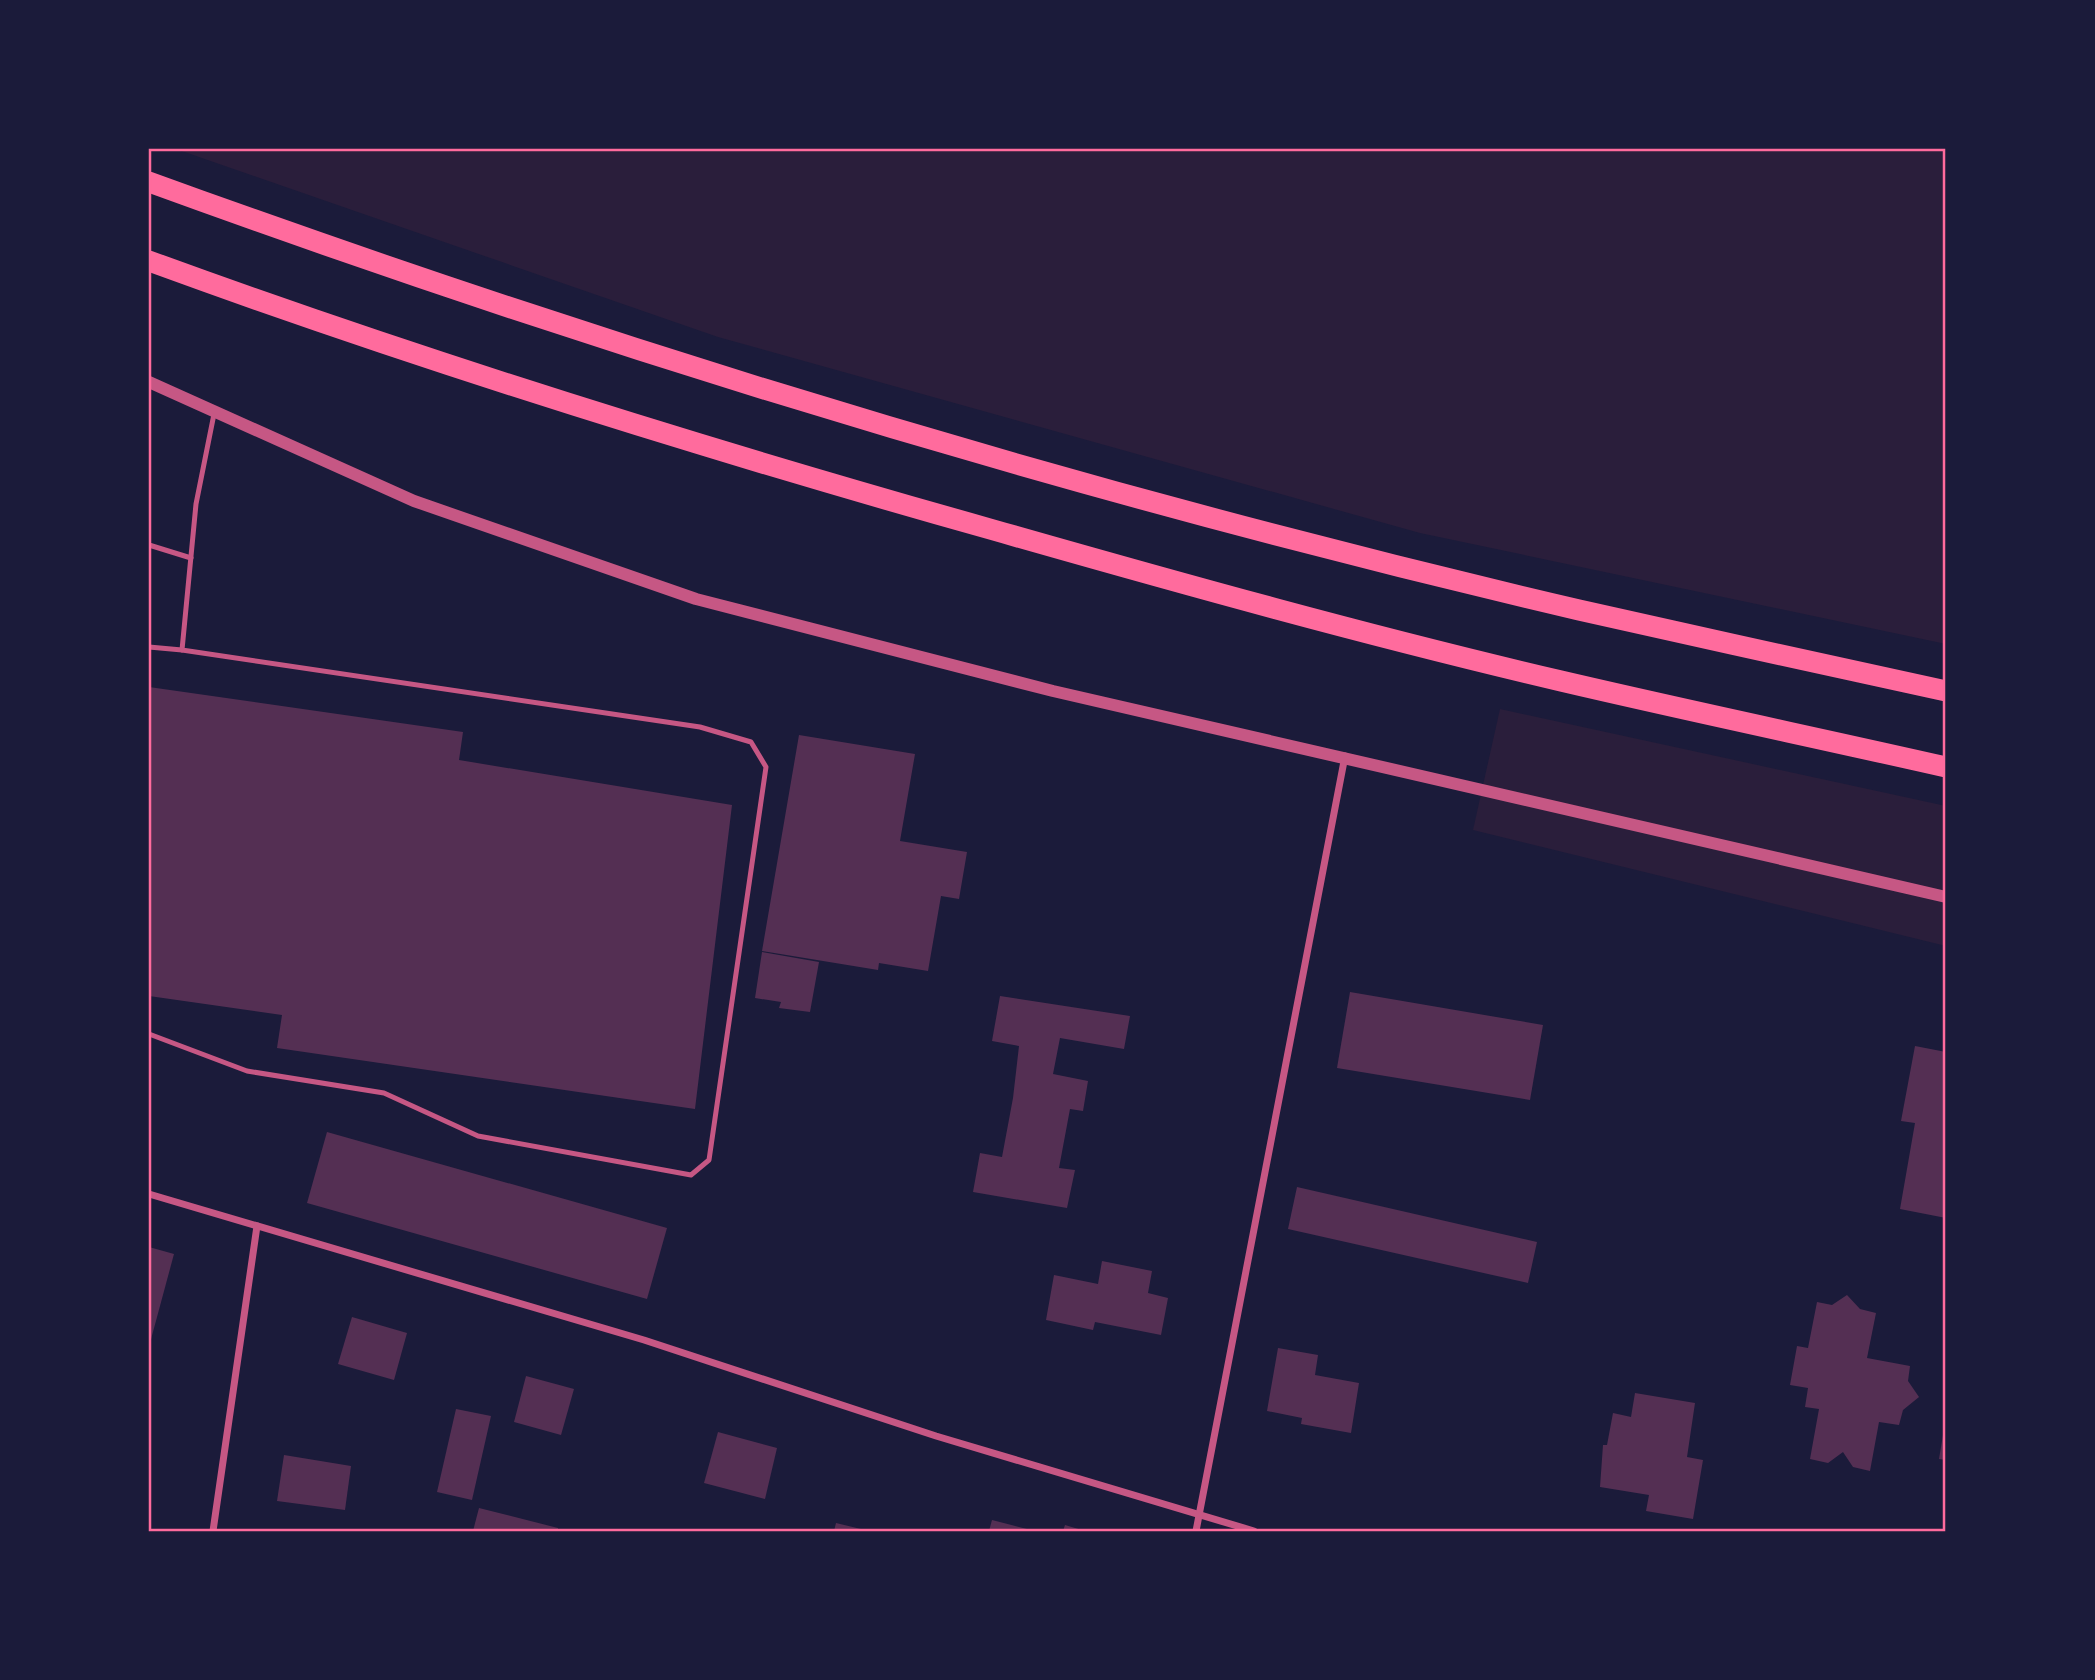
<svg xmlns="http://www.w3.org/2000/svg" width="2095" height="1680" font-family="Rubik,sans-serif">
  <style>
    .green { fill: #2a1e3b }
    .building { fill: #542f53 }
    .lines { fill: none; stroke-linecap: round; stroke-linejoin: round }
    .service { stroke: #c65784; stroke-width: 5 }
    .minor { stroke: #c65784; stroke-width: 7 }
    .tertiary { stroke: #c65784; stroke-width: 12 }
    .motorway { stroke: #ff6b9d; stroke-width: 21 }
    .neatline { fill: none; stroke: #ff6b9d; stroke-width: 2.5 }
  </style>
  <rect width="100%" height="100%" fill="#1b1b3a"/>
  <!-- green -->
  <g class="green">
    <polygon points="176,149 1946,149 1946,644 1420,533 718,337"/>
    <polygon points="1500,709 1946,806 1946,946 1473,830"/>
  </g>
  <!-- building -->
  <g class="building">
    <polygon points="149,687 463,732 459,760 732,805 695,1109 277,1048 282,1015 149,996"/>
    <polygon points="799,735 915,754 900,841 967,852 959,899 941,896 928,971 879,963 878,970 762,951"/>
    <polygon points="762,952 819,962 810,1012 779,1008 781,1002 755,998"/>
    <polygon points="1350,992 1543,1025 1530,1100 1337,1068"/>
    <polygon points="1000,996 1130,1016 1124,1049 1060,1038 1053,1074 1088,1081 1083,1111 1070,1109 1059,1168 1075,1170 1067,1208 973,1192 980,1153 1002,1157 1013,1098 1019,1046 992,1041"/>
    <polygon points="1915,1046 1946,1052 1946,1218 1900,1209 1915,1123 1901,1121"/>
    <polygon points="327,1132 667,1228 647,1299 307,1203"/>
    <polygon points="1297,1187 1537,1242 1528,1283 1288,1229"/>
    <polygon points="149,1247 174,1254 150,1343 149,1343"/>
    <polygon points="1102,1261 1152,1271 1148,1293 1168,1298 1161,1335 1095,1322 1093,1330 1046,1320 1054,1275 1098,1284"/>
    <polygon points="1847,1295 1860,1309 1876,1313 1867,1358 1910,1366 1908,1381 1919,1397 1903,1410 1899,1425 1879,1422 1870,1471 1853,1467 1843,1452 1828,1463 1810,1459 1819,1409 1805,1407 1808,1388 1790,1385 1797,1346 1808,1348 1817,1302 1832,1305"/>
    <polygon points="352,1317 407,1333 394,1380 338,1364"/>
    <polygon points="1278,1348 1318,1355 1315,1375 1359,1383 1351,1433 1301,1424 1302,1418 1267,1411"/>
    <polygon points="526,1376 574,1389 561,1435 514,1422"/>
    <polygon points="1635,1393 1695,1403 1687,1457 1703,1460 1693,1519 1646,1511 1649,1495 1600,1487 1603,1445 1607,1445 1613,1413 1631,1417"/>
    <polygon points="456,1409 491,1416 472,1500 437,1492"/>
    <polygon points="1945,1423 1946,1423 1946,1460 1939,1459"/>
    <polygon points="718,1432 777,1448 765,1499 704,1483"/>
    <polygon points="284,1455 351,1466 345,1510 277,1501"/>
    <polygon points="479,1508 558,1528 558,1531 473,1531"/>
    <polygon points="992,1520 1027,1529 1026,1531 989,1531"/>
    <polygon points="836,1523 865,1530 865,1531 834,1531"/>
    <polygon points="1065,1525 1085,1531 1063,1531"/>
  </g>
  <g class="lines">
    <!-- service -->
    <g class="service">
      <polyline points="149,545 191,558"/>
      <polyline points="149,647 182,650"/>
      <polyline points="149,1034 247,1071 384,1093 478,1136 691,1175 709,1160 766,767 751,742 700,727 182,650 196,504 214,414"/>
    </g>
    <!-- minor -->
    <g class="minor">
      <polyline points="149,1194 644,1340 936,1436 1254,1531"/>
      <polyline points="213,1531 257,1226"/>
      <polyline points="1196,1531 1345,756"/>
    </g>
    <!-- tertiary -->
    <polyline class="tertiary" points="149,382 414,501 696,599 1053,691 1946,897"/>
    <!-- motorway -->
    <g class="motorway">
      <path d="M149 182C616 352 1095 497 1579 610 1701 638 1824 664 1946 691"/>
      <path d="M149 261C425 362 706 449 990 529 1179 583 1369 636 1561 681 1689 711 1818 738 1946 767"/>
    </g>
  </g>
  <!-- border -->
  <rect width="2095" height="1680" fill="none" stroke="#1b1b3a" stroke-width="301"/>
  <rect x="150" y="150" width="1794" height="1380" class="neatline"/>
</svg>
